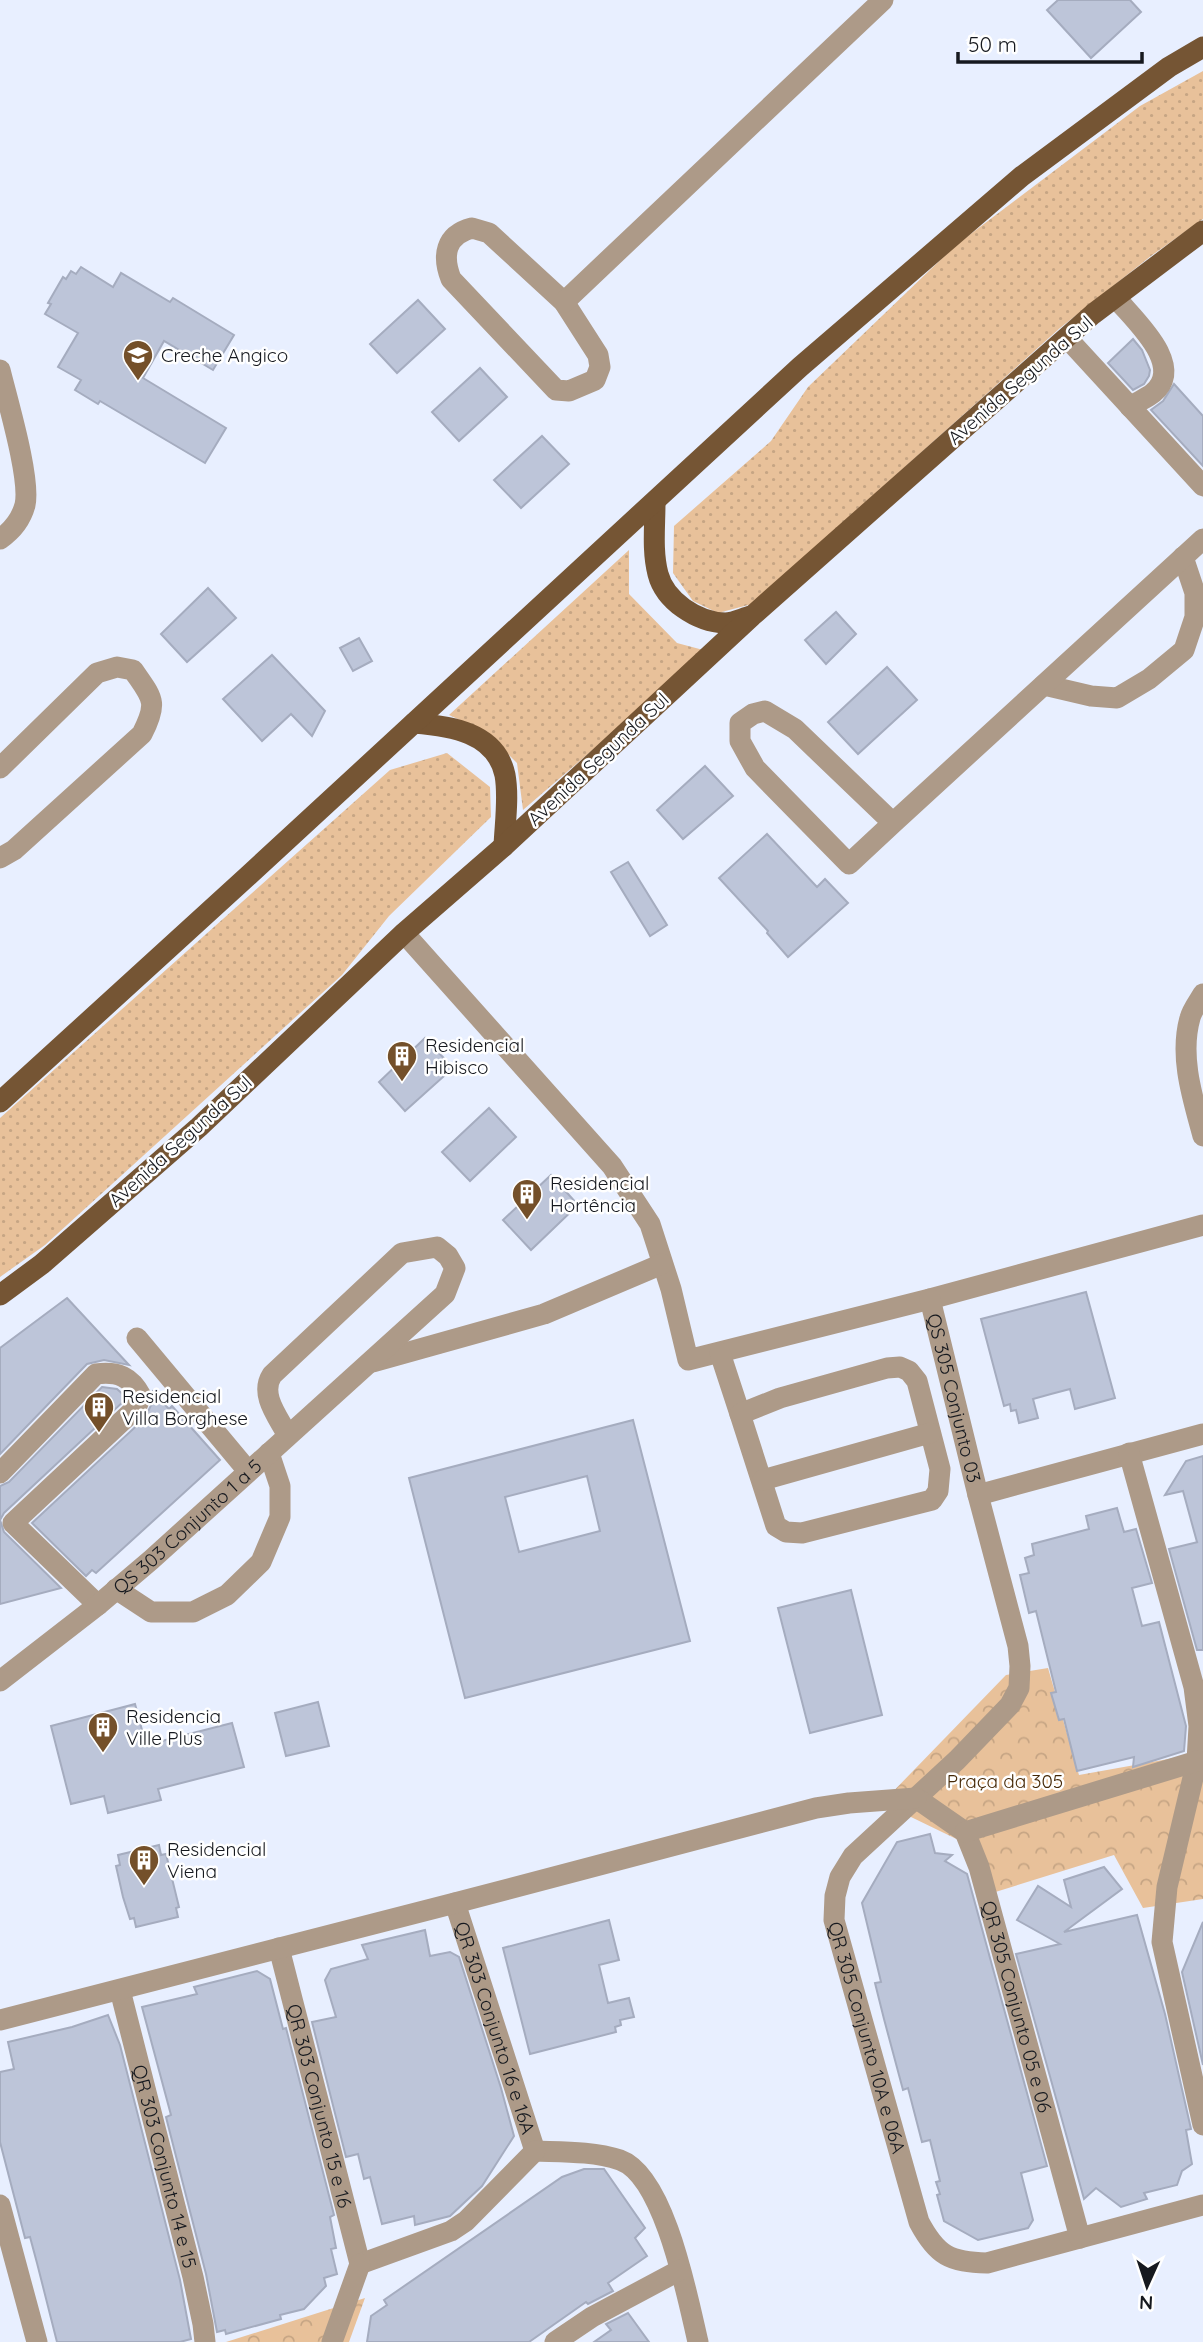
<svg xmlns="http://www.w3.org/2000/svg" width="1203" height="2342" font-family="Quicksand,sans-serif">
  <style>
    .grass { fill: url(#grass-dots) }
    .forest { fill: url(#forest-crowns) }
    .building { fill: #bdc5d9; stroke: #a5acbf; stroke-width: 2; fill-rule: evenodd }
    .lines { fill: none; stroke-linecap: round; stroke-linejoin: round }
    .minor { stroke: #ad9a88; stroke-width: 21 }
    .major { stroke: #755534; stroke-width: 21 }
    .labels { text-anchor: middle; stroke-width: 5; stroke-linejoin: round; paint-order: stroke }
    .poi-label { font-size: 19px; fill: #16191f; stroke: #fff; text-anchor: start }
    .street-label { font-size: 19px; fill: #16191f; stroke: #fff }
    .park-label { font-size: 19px; fill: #452806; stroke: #fff }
  </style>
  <defs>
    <pattern id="grass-dots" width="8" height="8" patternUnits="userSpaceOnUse" patternTransform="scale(1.75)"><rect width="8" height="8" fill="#e8c19a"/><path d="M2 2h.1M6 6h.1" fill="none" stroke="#c6a584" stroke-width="1.8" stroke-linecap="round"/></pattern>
    <pattern id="forest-crowns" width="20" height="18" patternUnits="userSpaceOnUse" patternTransform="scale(1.75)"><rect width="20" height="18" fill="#e8c19a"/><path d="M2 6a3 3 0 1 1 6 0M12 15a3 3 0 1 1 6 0" fill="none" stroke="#c6a584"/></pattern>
  </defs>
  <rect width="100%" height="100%" fill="#e8efff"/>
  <!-- grass -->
  <g class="grass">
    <polygon points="1203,71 1203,219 1151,256 1060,328 752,604 718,613 693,601 673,573 674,526 771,441 808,387 956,245 1140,106"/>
    <polygon points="629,550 629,594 677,643 707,651 523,810 517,763 486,732 449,715"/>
    <polygon points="447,753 490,787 491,817 389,916 342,975 45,1245 0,1277 0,1118 390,770"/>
  </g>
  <!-- forest -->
  <g class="forest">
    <polygon points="1048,1668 1079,1775 1202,1753 1203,1706 1203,1899 1143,1908 1114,1855 989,1894 973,1847 882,1803 1006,1675"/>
    <polygon points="365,2298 349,2342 226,2342"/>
  </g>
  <!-- building -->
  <g class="building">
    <polygon points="1058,0 1130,0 1141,12 1091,58 1047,10"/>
    <polygon points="81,267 113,287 121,273 170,302 173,298 234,335 213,370 164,341 143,378 226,428 205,463 100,401 98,404 75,390 81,380 58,367 78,333 45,314 51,304 48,303 63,277 66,279 71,271 76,274"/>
    <polygon points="418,300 445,329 397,373 370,344"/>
    <polygon points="1133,339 1142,350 1150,370 1149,376 1144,384 1133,390 1108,363"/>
    <polygon points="480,368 507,397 459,441 432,412"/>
    <polygon points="1174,384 1203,416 1203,466 1151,410 1163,401"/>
    <polygon points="542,436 569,464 521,508 494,480"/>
    <polygon points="208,588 236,618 187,662 161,634"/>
    <polygon points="836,612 856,634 826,664 805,640"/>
    <polygon points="359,638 372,661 353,671 340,648"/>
    <polygon points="272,655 325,711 312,736 291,714 262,741 223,699"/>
    <polygon points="887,667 917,700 858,754 828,722"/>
    <polygon points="705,766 733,796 683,839 657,810"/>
    <polygon points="767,834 817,887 825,879 848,903 788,957 767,933 768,931 719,878"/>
    <polygon points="628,862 667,925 650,936 611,872"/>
    <polygon points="425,1038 453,1068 405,1111 379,1082"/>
    <polygon points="489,1108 516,1137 470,1181 442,1152"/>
    <polygon points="551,1175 578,1205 531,1250 503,1220"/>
    <polygon points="1086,1292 1115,1398 1075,1409 1070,1389 1051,1394 1033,1399 1038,1418 1019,1423 1016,1410 1011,1411 1010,1404 1004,1406 981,1319"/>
    <polygon points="67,1298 129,1365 104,1360 87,1364 0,1454 0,1348"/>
    <polygon points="102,1387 117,1389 126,1397 125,1400 4,1513 0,1520 4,1532 61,1588 0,1604 0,1486 9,1482"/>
    <polygon points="153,1392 169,1409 172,1406 220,1460 96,1573 92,1570 86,1576 32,1523 145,1418 153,1401"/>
    <path d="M633 1420 690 1641 465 1698 409 1478ZM587 1476 600 1531 519 1552 505 1497Z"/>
    <polygon points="1203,1456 1203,1650 1197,1650 1169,1549 1198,1542 1197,1542 1183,1491 1165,1495 1186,1461"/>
    <polygon points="1117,1508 1124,1532 1136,1529 1152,1583 1132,1588 1142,1626 1159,1622 1186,1726 1184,1751 1133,1767 1134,1757 1077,1771 1064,1719 1059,1720 1051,1693 1056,1692 1036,1611 1029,1613 1020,1575 1029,1573 1025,1558 1034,1555 1032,1544 1089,1529 1086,1516"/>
    <polygon points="851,1590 882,1715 810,1733 778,1608"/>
    <polygon points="318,1702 329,1746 286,1756 275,1713"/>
    <polygon points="135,1704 146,1745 232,1723 244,1767 158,1789 161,1800 108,1813 104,1796 71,1804 51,1726"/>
    <polygon points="930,1834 935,1853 952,1855 945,1861 967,1874 1047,2166 1021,2173 1033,2220 1028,2228 978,2240 944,2221 937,2195 940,2194 936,2182 940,2181 930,2140 922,2142 908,2088 903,2090 884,2019 875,1983 881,1982 862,1903 897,1842"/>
    <polygon points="159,1845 161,1855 166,1854 179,1907 176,1908 178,1917 136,1927 134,1918 130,1919 123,1897 116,1866 120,1865 118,1855"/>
    <polygon points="1104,1867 1122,1889 1064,1932 1137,1915 1165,2014 1191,2129 1186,2130 1192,2164 1182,2171 1177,2185 1144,2193 1147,2199 1121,2207 1096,2188 1084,2199 1016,1954 1060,1944 1017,1920 1038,1886 1071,1907 1064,1880"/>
    <polygon points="609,1920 619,1960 599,1965 608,2003 629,1998 634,2017 620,2020 621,2025 615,2027 616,2032 530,2054 503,1948"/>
    <polygon points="1203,1922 1203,2065 1182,1972"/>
    <polygon points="425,1930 430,1956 450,1952 459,1957 501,2088 514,2136 482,2186 450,2216 415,2225 414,2216 382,2224 370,2177 364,2179 358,2154 346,2157 312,2022 336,2017 325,1980 331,1969 368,1959 362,1945"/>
    <polygon points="257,1971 270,1979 283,2029 286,2028 334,2215 330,2217 336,2248 331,2249 337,2274 324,2278 326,2286 304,2309 280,2315 281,2319 226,2334 225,2330 217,2332 206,2274 166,2117 171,2115 142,2007 197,1994 194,1987"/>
    <polygon points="108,2015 120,2045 180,2280 191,2339 180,2342 57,2342 37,2263 30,2237 25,2238 0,2142 0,2072 14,2069 8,2042 72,2027"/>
    <polygon points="584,2169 604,2169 645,2228 635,2238 647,2256 608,2283 613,2291 588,2304 586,2302 529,2342 367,2342 371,2316 387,2305 384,2300 562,2177"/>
    <polygon points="628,2313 649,2342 594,2342 611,2330 606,2324"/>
  </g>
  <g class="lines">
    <!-- minor -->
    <g class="minor">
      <path d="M472 228 489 233 564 302 598 355 600 367 595 380 569 391 556 390 451 279C442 256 445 235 472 228Z"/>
      <path d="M1116 298C1134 320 1186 365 1153 393 1147 398 1137 402 1130 407"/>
      <polyline points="564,302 883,0"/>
      <polyline points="1067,338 1203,486"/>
      <path d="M0 370C7 399 31 479 25 505 21 520 13 530 0 539"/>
      <polyline points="1044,685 1091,696 1117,698 1149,679 1184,650 1195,617 1195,593 1183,557"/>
      <path d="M0 768 97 673 117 667 133 670C152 698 159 701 142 734L14 850 0 858"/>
      <polyline points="893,823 795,729 765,711 753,714 740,723 740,741 755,768 849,864 893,823 1203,539"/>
      <polyline points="404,933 612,1166 650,1224 671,1289 688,1360 930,1299 1203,1225"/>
      <path d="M1203 994C1199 1001 1192 1010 1190 1018 1179 1057 1193 1099 1203 1136"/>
      <path id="s1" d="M930 1299 978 1495"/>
      <polyline points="137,1338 248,1471"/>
      <polyline points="720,1353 740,1414"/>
      <polyline points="373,1362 544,1314 662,1264"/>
      <polygon points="900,1367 909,1371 917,1381 940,1469 938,1491 932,1500 802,1533 786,1532 776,1526 740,1414 780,1398 887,1368"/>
      <path id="s2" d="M1203 1434 978 1495 1018 1646 1020 1666 1019 1688 1010 1705 957 1760 853 1856 840 1877 835 1896 834 1920 919 2222C937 2256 950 2262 987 2263L1203 2205"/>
      <polyline points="1129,1453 1194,1687 1199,1726 1197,1761 1167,1887 1162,1942 1203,2125"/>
      <path d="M0 1473 96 1374C118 1371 131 1377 141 1396L136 1408 13 1523 98 1605"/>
      <polyline points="763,1480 930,1433"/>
      <polyline points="116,1589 151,1612 193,1612 227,1595 261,1562 280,1517 280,1486 269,1453"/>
      <path id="s3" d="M0 1681 98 1605 151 1560 445 1294 455 1268 448 1256 437 1247 402 1253 272 1375C259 1395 279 1418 288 1436"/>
      <path id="s4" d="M916 1798 965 1832 979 1867 1080 2238"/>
      <polyline points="965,1832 1197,1761"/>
      <path id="s5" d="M455 1903 535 2151"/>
      <path id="s6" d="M279 1948 360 2264"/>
      <path id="s7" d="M120 1990 193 2277 203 2324 205 2342"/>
      <polyline points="0,2020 455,1903 816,1808 849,1803 916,1798"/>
      <path d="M535 2151C562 2152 593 2151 620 2160 665 2176 688 2300 698 2342"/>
      <polyline points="0,2205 37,2342"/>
      <polyline points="360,2264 451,2231 466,2221 535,2151"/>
      <polyline points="332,2342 360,2264"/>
      <polyline points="555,2342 592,2317 680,2270"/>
    </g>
    <!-- major -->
    <g class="major">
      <path d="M655 503C655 526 652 551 658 574 665 601 697 622 725 623 733 623 743 618 751 616"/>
      <path d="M414 723C450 726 496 732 505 775 509 797 505 823 504 846"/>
      <polyline points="0,1102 249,875 800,367 1022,176 1169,67 1203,47"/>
      <polyline points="0,1295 42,1264 199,1127 404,933 504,846 752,616 1093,314 1203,231"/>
    </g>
  </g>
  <!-- icons -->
  <defs>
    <g id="school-pin" transform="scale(1.575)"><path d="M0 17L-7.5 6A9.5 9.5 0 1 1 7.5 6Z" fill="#74502a" stroke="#fff"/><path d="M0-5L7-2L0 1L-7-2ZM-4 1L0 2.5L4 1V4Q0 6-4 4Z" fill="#fff"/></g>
    <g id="building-pin" transform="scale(1.575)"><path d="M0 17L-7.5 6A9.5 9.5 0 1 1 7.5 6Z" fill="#74502a" stroke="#fff"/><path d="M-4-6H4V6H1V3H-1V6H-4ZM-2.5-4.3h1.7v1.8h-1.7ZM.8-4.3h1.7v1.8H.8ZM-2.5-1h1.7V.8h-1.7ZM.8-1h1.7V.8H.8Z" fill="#fff"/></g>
  </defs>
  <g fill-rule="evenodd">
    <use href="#school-pin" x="138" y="355"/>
    <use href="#building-pin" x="402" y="1056"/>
    <use href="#building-pin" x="527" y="1194"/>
    <use href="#building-pin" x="99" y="1407"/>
    <use href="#building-pin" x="103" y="1727"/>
    <use href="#building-pin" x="144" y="1860"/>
  </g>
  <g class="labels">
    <!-- poi labels -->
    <g class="poi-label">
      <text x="161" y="362">Creche Angico</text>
      <text x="425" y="1052">Residencial<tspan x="425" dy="22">Hibisco</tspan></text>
      <text x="550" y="1190">Residencial<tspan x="550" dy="22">Hortência</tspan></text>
      <text x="122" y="1403">Residencial<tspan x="122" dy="22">Villa Borghese</tspan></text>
      <text x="126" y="1723">Residencia<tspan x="126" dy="22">Ville Plus</tspan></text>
      <text x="167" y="1856">Residencial<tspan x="167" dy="22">Viena</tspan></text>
    </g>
    <!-- street labels -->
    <g class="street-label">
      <text transform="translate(1020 380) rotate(-41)" y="7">Avenida Segunda Sul</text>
      <text transform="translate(598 759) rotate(-43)" y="7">Avenida Segunda Sul</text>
      <text transform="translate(180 1141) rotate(-42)" y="7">Avenida Segunda Sul</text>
      <text dy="7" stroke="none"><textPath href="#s1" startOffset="102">QS 305 Conjunto 03</textPath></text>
      <text dy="7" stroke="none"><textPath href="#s3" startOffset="243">QS 303 Conjunto 1 a 5</textPath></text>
      <text dy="7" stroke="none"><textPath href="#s4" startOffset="242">QR 305 Conjunto 05 e 06</textPath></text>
      <text dy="7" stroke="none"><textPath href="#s5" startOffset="131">QR 303 Conjunto 16 e 16A</textPath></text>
      <text dy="7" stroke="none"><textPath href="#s2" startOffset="859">QR 305 Conjunto 10A e 06A</textPath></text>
      <text dy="7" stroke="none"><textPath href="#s6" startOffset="163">QR 303 Conjunto 15 e 16</textPath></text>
      <text dy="7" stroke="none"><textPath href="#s7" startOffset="182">QR 303 Conjunto 14 e 15</textPath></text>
    </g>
    <!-- park labels -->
    <g class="park-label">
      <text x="1005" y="1788">Praça da 305</text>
    </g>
  </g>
  <!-- north arrow -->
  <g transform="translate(1147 2286) rotate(183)" stroke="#ffffff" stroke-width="5" paint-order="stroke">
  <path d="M0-5L12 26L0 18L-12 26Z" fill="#16191f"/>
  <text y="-10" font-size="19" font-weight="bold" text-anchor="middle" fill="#16191f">N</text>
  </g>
  <!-- scale -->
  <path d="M958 52v10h184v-10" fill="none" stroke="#16191f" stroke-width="3.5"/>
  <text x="968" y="52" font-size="21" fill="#16191f" stroke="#ffffff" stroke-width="5" paint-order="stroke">50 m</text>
</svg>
